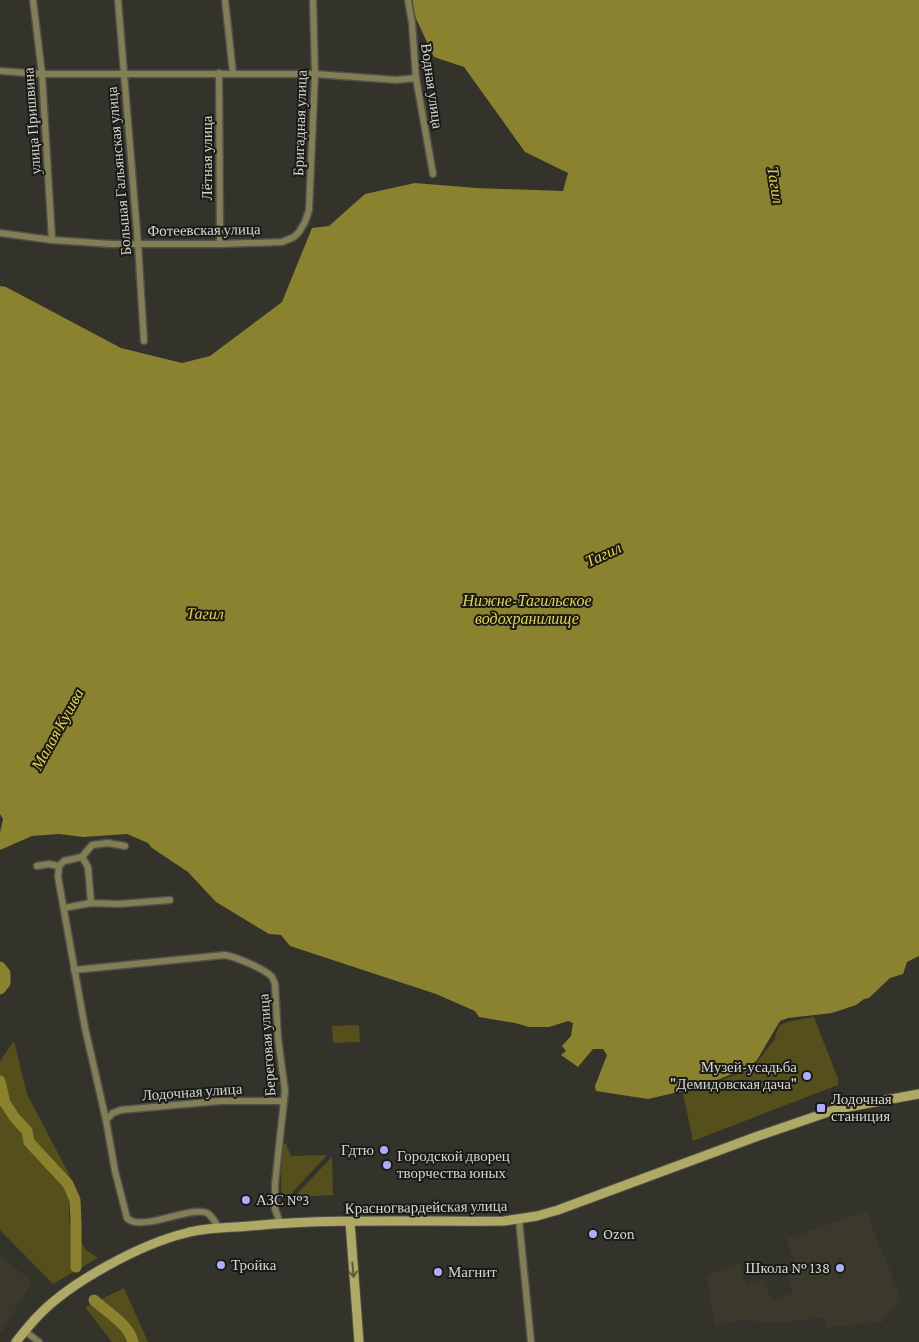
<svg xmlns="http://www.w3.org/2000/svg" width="919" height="1342" font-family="'Crimson Pro',serif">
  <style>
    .built { fill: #3a392b }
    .green { fill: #554f1b }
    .water { fill: #8b822f }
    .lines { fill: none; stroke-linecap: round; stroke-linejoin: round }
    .river { stroke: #8b822f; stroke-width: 11 }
    .minor-casing { stroke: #504f49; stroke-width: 9 }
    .secondary-casing { stroke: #504f49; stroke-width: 11 }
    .minor { stroke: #827e55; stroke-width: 6 }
    .secondary { stroke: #b0a966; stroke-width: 9 }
    .oneway { stroke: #5e5a3a }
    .poi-dot { fill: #adaefb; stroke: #1a1a16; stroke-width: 2 }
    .labels { text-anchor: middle; stroke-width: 4; stroke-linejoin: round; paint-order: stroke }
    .street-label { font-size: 15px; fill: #d5d5d0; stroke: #1a1a16 }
    .poi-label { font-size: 15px; fill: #d5d5d0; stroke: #1a1a16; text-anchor: start }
    .water-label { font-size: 16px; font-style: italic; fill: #e5d543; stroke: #1a1a16 }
  </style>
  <rect width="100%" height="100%" fill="#33322b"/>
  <!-- built -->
  <g class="built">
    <polygon points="866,1211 902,1300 883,1317 884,1322 826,1328 825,1318 777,1323 740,1320 715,1326 706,1275 739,1262 747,1285 763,1279 772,1300 793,1293 786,1271 796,1266 786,1239"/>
    <polygon points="0,1255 32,1282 0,1334"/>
  </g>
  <!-- green -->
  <g class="green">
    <polygon points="814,1017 838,1079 838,1085 693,1141 683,1093 703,1088 753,1067 774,1040 779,1026 787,1022"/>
    <polygon points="359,1025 360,1042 333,1043 332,1026"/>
    <polygon points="14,1041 27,1094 70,1176 69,1221 86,1250 98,1258 53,1284 0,1230 0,1061"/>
    <polygon points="286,1144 291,1156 327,1155 289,1196 283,1194 281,1191 282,1145"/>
    <polygon points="332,1157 333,1195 294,1197"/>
    <polygon points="124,1288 148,1342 112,1342 85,1307"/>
  </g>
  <!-- water -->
  <polygon class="water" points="413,0 919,0 919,956 907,962 903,974 890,978 869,998 864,999 856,1005 832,1013 788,1018 780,1021 757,1060 749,1067 700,1087 648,1099 596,1091 595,1086 607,1055 603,1049 593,1049 578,1067 561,1055 566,1051 562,1046 571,1036 573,1023 568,1021 549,1027 529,1027 515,1023 479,1017 475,1011 436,994 290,946 281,935 269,934 216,902 188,872 152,848 148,843 127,834 83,837 59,834 32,836 0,850 0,833 3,819 0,814 0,286 6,287 121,348 182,363 210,356 282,302 312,228 329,226 365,194 415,183 476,188 563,191 568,173 525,152 464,67 434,57 412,10"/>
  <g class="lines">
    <!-- river -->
    <g class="river">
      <polyline points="0,967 5,973 5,983 0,989"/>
      <polyline points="0,1081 5,1103 15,1118 27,1131 29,1142 68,1184 75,1200 76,1223 76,1267"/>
      <path d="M94 1300C106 1312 129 1324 133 1342"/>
    </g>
    <!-- minor casing -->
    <g class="minor-casing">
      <g id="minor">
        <polyline points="33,0 42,74 52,240"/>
        <polyline points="118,0 138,244 144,341"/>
        <polyline points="225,0 233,73"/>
        <polyline points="408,0 412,23 416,78 433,174"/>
        <polyline points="0,71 42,74 315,74 397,80 416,78"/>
        <polyline points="219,73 220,244"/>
        <polyline points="0,233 52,240 111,244 220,244 282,242 294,237 299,232 305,222 309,210 315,74 313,0"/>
        <polyline points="82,857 92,845 108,843 125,846"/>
        <polyline points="82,857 88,867 91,903"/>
        <polyline points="37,866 49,864 59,866 64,861 82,857"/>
        <path d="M59 866 58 877 85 1028 106 1120 115 1171 127 1218 131 1221C151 1228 191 1206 207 1213 213 1216 216 1224 219 1229"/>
        <polyline points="64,908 91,903 119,904 170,900"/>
        <path d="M74 970 225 955C236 957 265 969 272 977 273 979 275 983 275 985L278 1038 285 1091 275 1184V1209L280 1223"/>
        <polyline points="106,1120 113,1113 121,1110 220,1101 284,1101"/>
        <polyline points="519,1220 531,1342"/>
        <polyline points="25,1331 39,1342"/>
      </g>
    </g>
    <!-- secondary casing -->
    <g class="secondary-casing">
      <g id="secondary">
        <polyline points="350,1222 359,1342"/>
        <path d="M16 1342C23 1333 30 1324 38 1316 70 1282 141 1244 186 1233 206 1227 229 1228 250 1226 334 1218 419 1222 504 1221L537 1216 558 1210 758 1136 837 1109 919 1094"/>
      </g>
    </g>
    <!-- minor -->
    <use href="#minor" class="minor"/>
    <!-- secondary -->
    <use href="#secondary" class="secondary"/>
  </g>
  <!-- one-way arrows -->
  <defs><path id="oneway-shaft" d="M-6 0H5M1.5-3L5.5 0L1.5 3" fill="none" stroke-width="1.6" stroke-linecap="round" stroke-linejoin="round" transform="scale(1.25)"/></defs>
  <use class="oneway" href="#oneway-shaft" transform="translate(353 1270) rotate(85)"/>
  <!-- markers -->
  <g class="poi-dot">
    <circle cx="807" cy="1076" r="5"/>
    <rect x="816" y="1103" width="10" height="10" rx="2.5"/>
    <circle cx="384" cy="1150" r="5"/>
    <circle cx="387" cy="1165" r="5"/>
    <circle cx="246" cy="1200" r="5"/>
    <circle cx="593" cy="1234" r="5"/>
    <circle cx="221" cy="1265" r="5"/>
    <circle cx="840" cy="1268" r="5"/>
    <circle cx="438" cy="1272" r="5"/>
  </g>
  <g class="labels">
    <!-- street labels -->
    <g class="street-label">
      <text transform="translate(432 86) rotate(82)" y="5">Водная улица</text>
      <text transform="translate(32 121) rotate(-94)" y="5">улица Пришвина</text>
      <text transform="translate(300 123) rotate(-88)" y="5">Бригадная улица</text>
      <text transform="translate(207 158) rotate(-90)" y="5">Лётная улица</text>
      <text transform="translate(119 171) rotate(-95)" y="5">Большая Гальянская улица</text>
      <text transform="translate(204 230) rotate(-1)" y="5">Фотеевская улица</text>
      <text transform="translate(267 1045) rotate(-94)" y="5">Береговая улица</text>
      <text transform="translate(192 1092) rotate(-4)" y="5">Лодочная улица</text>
      <text transform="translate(426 1207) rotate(-1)" y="5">Красногвардейская улица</text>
    </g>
    <!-- poi labels -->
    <g class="poi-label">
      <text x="797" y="1072" text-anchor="end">Музей-усадьба<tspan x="797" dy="17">"Демидовская дача"</tspan></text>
      <text x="831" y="1104">Лодочная<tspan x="831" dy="17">станиция</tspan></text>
      <text x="374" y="1155" text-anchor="end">Гдтю</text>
      <text x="397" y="1161">Городской дворец<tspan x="397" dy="17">творчества юных</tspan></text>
      <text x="256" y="1205">АЗС №3</text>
      <text x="603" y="1239">Ozon</text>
      <text x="231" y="1270">Тройка</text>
      <text x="830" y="1273" text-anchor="end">Школа № 138</text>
      <text x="448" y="1277">Магнит</text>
    </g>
    <!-- water labels -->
    <g class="water-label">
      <text transform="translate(776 185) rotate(81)" y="6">Тагил</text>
      <text transform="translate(603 554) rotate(-25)" y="6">Тагил</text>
      <text x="527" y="606">Нижне-Тагильское<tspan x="527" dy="18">водохранилище</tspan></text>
      <text transform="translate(205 613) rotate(1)" y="6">Тагил</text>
      <text transform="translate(57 729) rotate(-61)" y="6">Малая Кушва</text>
    </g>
  </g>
</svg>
